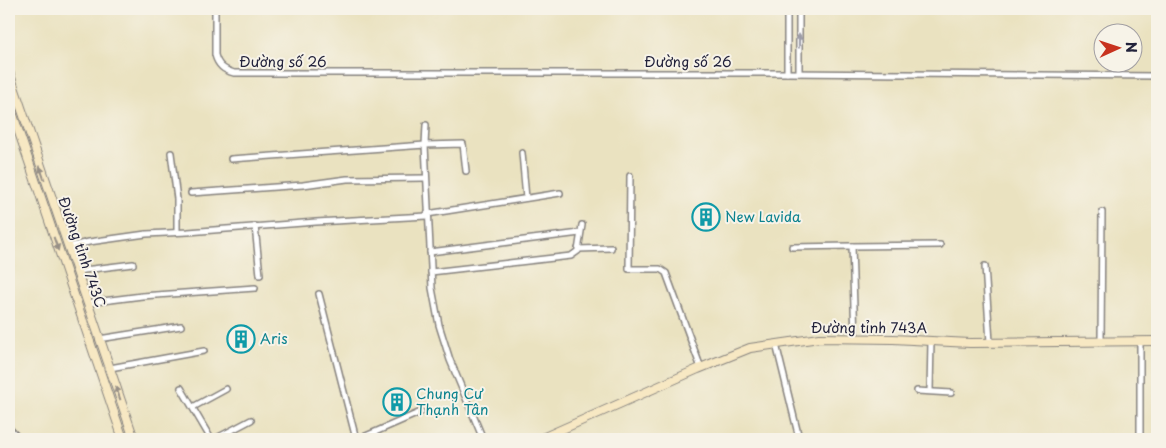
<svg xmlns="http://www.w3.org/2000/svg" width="1166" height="448" font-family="'Playpen Sans',sans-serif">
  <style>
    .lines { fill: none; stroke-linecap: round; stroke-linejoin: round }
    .minor-casing { stroke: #86827e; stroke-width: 8 }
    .secondary-casing { stroke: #86827e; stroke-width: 10 }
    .minor { stroke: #fff; stroke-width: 5 }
    .secondary { stroke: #f7e8c3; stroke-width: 8 }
    .oneway { fill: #9c9ca7 }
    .oneway2 { fill: #978f86 }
    .labels { text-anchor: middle; stroke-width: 4; stroke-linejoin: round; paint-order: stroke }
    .street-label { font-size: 14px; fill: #22223b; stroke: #f7f3e8 }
    .culture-label { font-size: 14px; fill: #0d838f; stroke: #f7f3e8; text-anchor: start }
  </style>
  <rect width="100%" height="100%" fill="#f7f3e8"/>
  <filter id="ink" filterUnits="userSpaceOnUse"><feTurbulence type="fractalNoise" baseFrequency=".02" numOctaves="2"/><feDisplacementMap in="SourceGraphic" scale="10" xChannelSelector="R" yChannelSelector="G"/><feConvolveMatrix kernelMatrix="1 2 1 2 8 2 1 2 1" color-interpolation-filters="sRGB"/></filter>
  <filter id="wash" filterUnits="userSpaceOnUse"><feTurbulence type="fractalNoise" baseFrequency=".0096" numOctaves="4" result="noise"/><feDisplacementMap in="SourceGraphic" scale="20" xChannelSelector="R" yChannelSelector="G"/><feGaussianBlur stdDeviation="1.12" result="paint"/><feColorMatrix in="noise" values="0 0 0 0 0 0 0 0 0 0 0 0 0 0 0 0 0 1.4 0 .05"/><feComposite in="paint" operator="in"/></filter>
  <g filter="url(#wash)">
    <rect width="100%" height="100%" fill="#eae2c0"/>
  </g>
  <g filter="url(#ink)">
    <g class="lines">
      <!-- minor casing -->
      <g class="minor-casing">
        <g id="minor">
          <path d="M215 9V55C218 66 224 70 234 73H787L1157 76"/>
          <polyline points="787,73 787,9"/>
          <polyline points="799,73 799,9"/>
          <polyline points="426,125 425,145 463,144 466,171"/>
          <polyline points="171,153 177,199 177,232"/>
          <polyline points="522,153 526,198"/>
          <polyline points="231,159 425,145 432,288 439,325 450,360 483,439"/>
          <polyline points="630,176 629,269 660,269 666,273 701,368"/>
          <polyline points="191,193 303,185 347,179 426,178"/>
          <polyline points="427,214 560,193"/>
          <polyline points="255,226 260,275"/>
          <polyline points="68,247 89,242 146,234 188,232 316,222 427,216"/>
          <polyline points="792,247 852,246"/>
          <polyline points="578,249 611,248"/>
          <polyline points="430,252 580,233"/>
          <polyline points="985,266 990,342"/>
          <polyline points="76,271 133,264"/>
          <polyline points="431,272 571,256 578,251 582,225"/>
          <polyline points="319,294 356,439"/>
          <polyline points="87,303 142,296 255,288"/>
          <polyline points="855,338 852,246 940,245"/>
          <polyline points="99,339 181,326"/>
          <polyline points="1101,342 1102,212"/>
          <polyline points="776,344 799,438"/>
          <polyline points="110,368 204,351"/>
          <polyline points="181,388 211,439"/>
          <polyline points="917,391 951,393"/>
          <polyline points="930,391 931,341"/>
          <polyline points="193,407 226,389"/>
          <polyline points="9,428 19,439"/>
          <polyline points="215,439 251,420"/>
          <polyline points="359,439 421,412"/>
          <polyline points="1140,439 1140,341"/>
        </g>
      </g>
      <!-- secondary casing -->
      <g class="secondary-casing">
        <g id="secondary">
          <polyline points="9,72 134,439"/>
          <polyline points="9,103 123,439"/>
          <polyline points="540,439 698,369 750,348 819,338 893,339 970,343 1157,341"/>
        </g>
      </g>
      <!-- minor -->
      <use href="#minor" class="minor"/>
      <!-- secondary -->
      <use href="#secondary" class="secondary"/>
    </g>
    <!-- one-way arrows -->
    <defs><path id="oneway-solid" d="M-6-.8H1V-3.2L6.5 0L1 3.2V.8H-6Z" transform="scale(1.25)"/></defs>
    <use class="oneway" href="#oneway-solid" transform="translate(799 41) rotate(-90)"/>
    <g class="oneway2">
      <use href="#oneway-solid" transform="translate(42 173) rotate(-109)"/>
      <use href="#oneway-solid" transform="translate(56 244) rotate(71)"/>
      <use href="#oneway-solid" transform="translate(118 393) rotate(-109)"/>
    </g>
  </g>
  <!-- icons -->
  <defs>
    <g id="building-ring" transform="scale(1.4375)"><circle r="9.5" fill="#f7f3e8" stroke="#0f9aa8" stroke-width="1.5"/><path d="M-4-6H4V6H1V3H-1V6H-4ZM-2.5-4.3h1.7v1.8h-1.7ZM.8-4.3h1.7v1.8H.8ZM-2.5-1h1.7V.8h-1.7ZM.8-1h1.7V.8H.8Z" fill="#0f9aa8"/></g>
  </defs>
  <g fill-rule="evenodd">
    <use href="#building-ring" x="706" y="217"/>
    <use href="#building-ring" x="241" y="339"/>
    <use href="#building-ring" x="397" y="402"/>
  </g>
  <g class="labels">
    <!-- street labels -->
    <g class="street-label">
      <text x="283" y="67">Đường số 26</text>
      <text x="688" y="67">Đường số 26</text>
      <text transform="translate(82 252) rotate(71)" y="5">Đường tỉnh 743C</text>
      <text x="869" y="333">Đường tỉnh 743A</text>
    </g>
    <!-- culture labels -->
    <g class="culture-label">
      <text x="725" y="222">New Lavida</text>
      <text x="260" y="344">Aris</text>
      <text x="416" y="399">Chung Cư<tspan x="416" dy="16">Thạnh Tân</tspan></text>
    </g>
  </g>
  <!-- margin -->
  <rect width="1166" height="448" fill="none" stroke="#f7f3e8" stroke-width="30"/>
  <!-- north arrow -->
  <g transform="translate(1118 48) rotate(87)"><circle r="24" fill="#f7f3e8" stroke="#a29fa3"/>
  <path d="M0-4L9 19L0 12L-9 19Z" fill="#c8321e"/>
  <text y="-8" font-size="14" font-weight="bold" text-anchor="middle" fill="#22223b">N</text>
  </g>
</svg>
